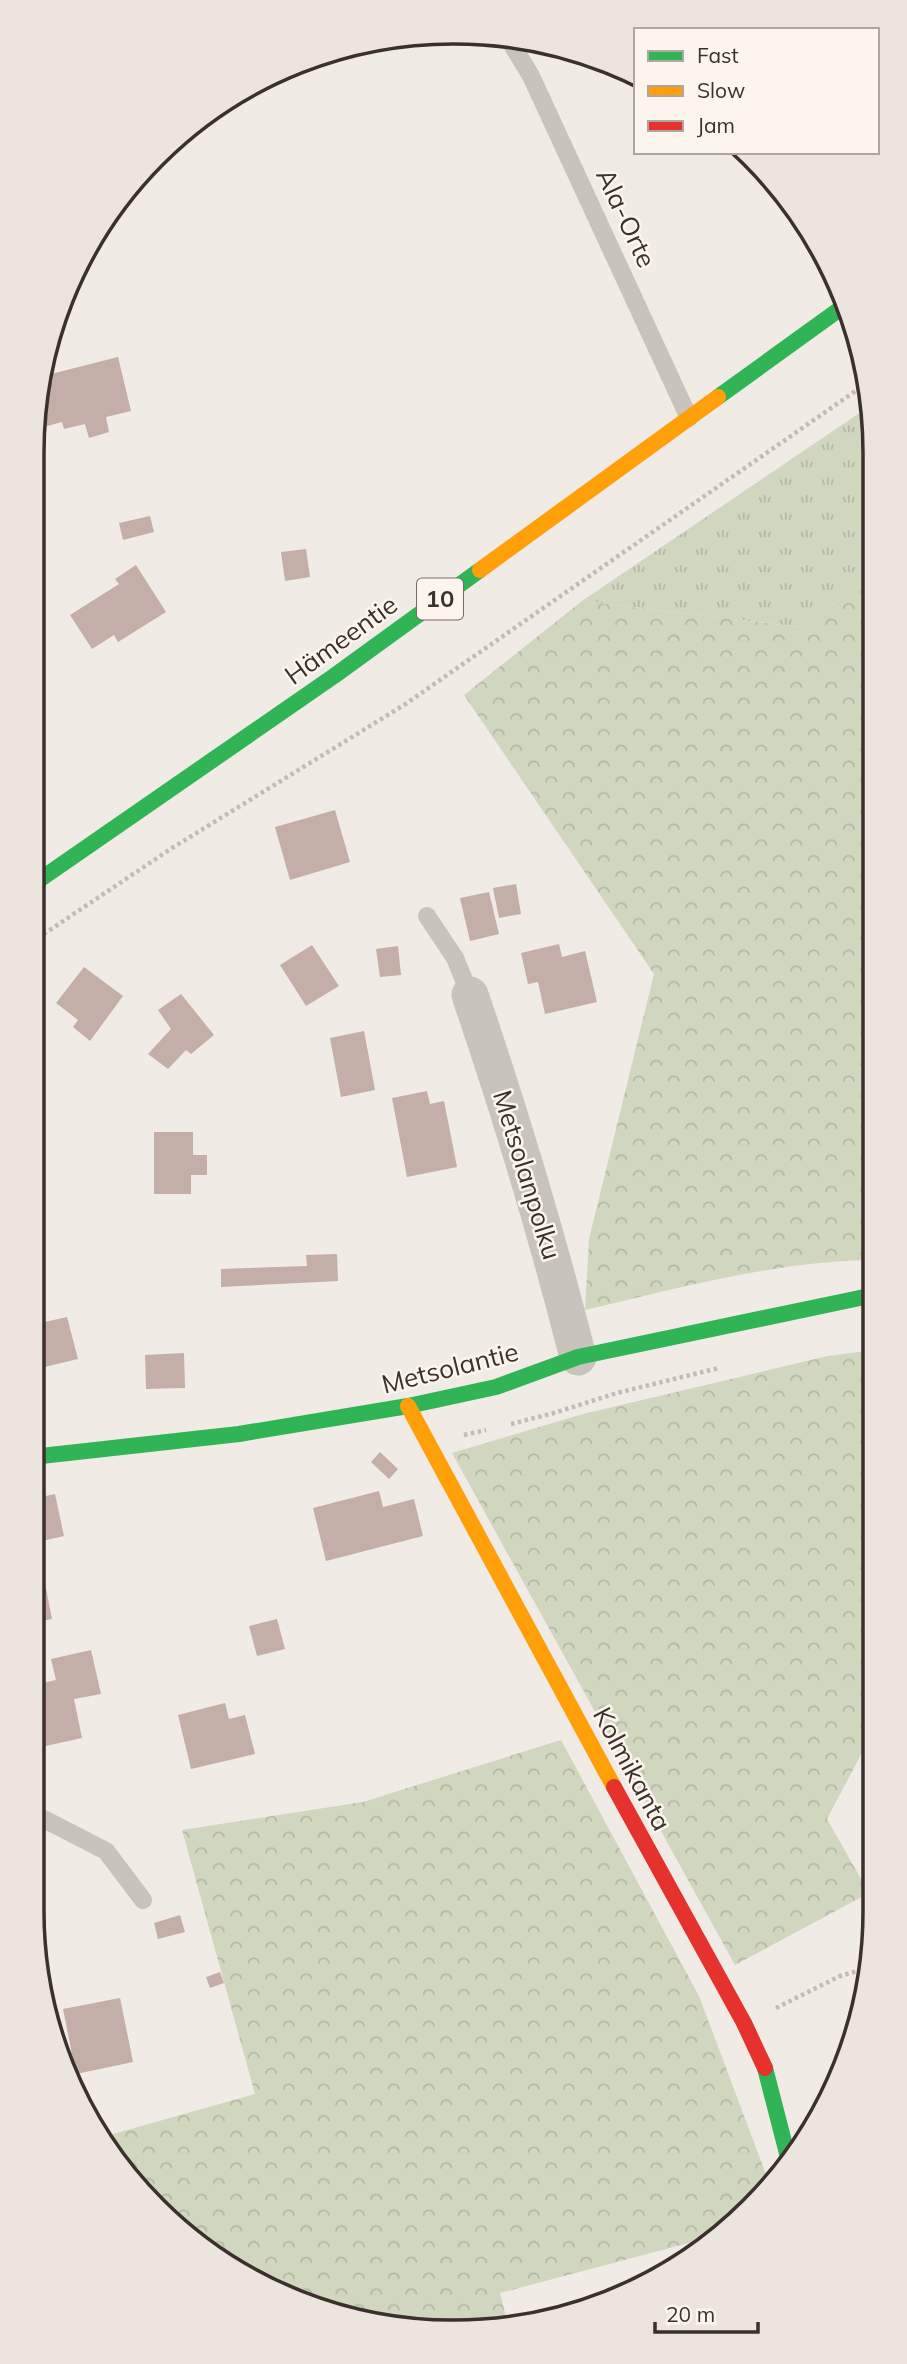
<svg xmlns="http://www.w3.org/2000/svg" width="907" height="2364" font-family="Mulish,sans-serif">
  <style>
    .grass { fill: url(#grass-tufts) }
    .forest { fill: url(#forest-crowns) }
    .building { fill: #c3afa7 }
    .lines { fill: none; stroke-linecap: round; stroke-linejoin: round }
    .path { stroke: #c2bbb6; stroke-width: 4.5; stroke-dasharray: 3.5 3.5; stroke-linecap: butt }
    .lane { stroke: #c9c3be; stroke-width: 18 }
    .street { stroke: #c9c3be; stroke-width: 37 }
    .fast { stroke: #30b455; stroke-width: 16 }
    .slow { stroke: #ff9f0a; stroke-width: 16 }
    .jam { stroke: #e5322d; stroke-width: 16 }
    .labels { text-anchor: middle; stroke-width: 5; stroke-linejoin: round; paint-order: stroke }
    .shield { fill: #fbf5ee; stroke: #756b66; stroke-width: 2 }
    .shield-label { font-size: 24px; font-weight: bold; fill: #3b302b }
    .street-label { font-size: 26px; fill: #3b302b; stroke: #fbf5ee }
    .rim { fill: none; stroke: #3b302b; stroke-width: 3.5 }
  </style>
  <defs>
    <pattern id="grass-tufts" width="24" height="20" patternUnits="userSpaceOnUse" patternTransform="scale(1.75)"><rect width="24" height="20" fill="#d1d6bf"/><path d="M3 7l-1-3M5 7V3M7 7l1-3M15 17l-1-3M17 17v-4M19 17l1-3" fill="none" stroke="#b4b8a4"/></pattern>
    <pattern id="forest-crowns" width="20" height="18" patternUnits="userSpaceOnUse" patternTransform="scale(1.75)"><rect width="20" height="18" fill="#d1d6bf"/><path d="M2 6a3 3 0 1 1 6 0M12 15a3 3 0 1 1 6 0" fill="none" stroke="#b4b8a4"/></pattern>
  </defs>
  <rect width="100%" height="100%" fill="#f0ebe5"/>
  <!-- grass -->
  <polygon class="grass" points="872,408 872,447 870,450 872,457 872,579 799,627 582,601 858,414"/>
  <!-- forest -->
  <g class="forest">
    <path d="M872 579 874 1260C776 1261 680 1288 585 1310L589 1239 654 974 464 695 582 601 799 627Z"/>
    <polygon points="874,1350 875,1728 827,1819 869,1893 735,1965 452,1453 583,1414 828,1356"/>
    <polygon points="561,1740 699,1996 770,2185 715,2236 500,2293 508,2325 398,2329 243,2276 136,2188 106,2136 255,2094 182,1830 363,1802"/>
  </g>
  <!-- building -->
  <g class="building">
    <polygon points="118,357 131,411 106,417 109,432 89,438 85,424 64,429 62,422 47,426 39,396 41,385 53,381 51,374"/>
    <polygon points="150,516 154,532 123,540 119,523"/>
    <polygon points="306,549 310,577 285,581 281,552"/>
    <polygon points="136,565 166,612 118,642 114,635 92,649 70,615 119,584 115,579"/>
    <polygon points="335,810 350,862 290,880 275,827"/>
    <polygon points="516,884 521,914 499,918 493,888"/>
    <polygon points="489,892 499,934 470,941 460,898"/>
    <polygon points="559,944 562,957 585,951 597,1002 545,1014 538,982 528,984 521,953"/>
    <polygon points="312,945 339,986 306,1006 280,965"/>
    <polygon points="398,946 401,975 380,977 376,949"/>
    <polygon points="84,967 123,996 90,1041 73,1027 78,1020 56,1003"/>
    <polygon points="181,994 214,1035 191,1054 186,1050 168,1069 148,1054 171,1029 158,1010"/>
    <polygon points="364,1031 375,1090 341,1097 330,1038"/>
    <polygon points="427,1091 430,1104 444,1101 457,1167 407,1177 392,1098"/>
    <polygon points="154,1132 193,1132 193,1155 207,1155 207,1175 191,1175 191,1194 154,1194"/>
    <polygon points="337,1254 338,1281 221,1287 221,1269 307,1266 306,1255"/>
    <polygon points="42,1309 45,1322 67,1317 78,1359 32,1370 32,1312"/>
    <polygon points="184,1353 185,1388 146,1389 145,1355"/>
    <polygon points="380,1452 398,1469 389,1479 371,1462"/>
    <polygon points="379,1491 383,1507 414,1499 423,1536 326,1561 313,1508"/>
    <polygon points="55,1494 64,1536 33,1543 32,1499"/>
    <polygon points="44,1578 52,1619 32,1623 32,1581"/>
    <polygon points="277,1619 285,1649 257,1656 249,1626"/>
    <polygon points="91,1650 101,1694 74,1699 82,1738 32,1749 32,1685 56,1680 51,1659"/>
    <polygon points="225,1703 229,1719 245,1715 255,1754 191,1769 178,1715"/>
    <polygon points="180,1915 185,1932 158,1939 154,1923"/>
    <polygon points="220,1972 224,1983 210,1988 206,1977"/>
    <polygon points="120,1998 133,2062 76,2074 63,2009"/>
  </g>
  <g class="lines">
    <!-- path -->
    <g class="path">
      <polyline points="32,942 172,848 404,705 867,383"/>
      <polyline points="511,1424 554,1413 617,1393 719,1368"/>
      <polyline points="464,1435 486,1430"/>
      <polyline points="776,2008 840,1976 868,1968"/>
    </g>
    <!-- lane -->
    <g class="lane">
      <polyline points="511,43 531,76 689,418"/>
      <polyline points="427,916 455,958 470,995"/>
      <polyline points="32,1813 106,1851 143,1900"/>
    </g>
    <!-- street -->
    <path class="street" d="M470 995C511 1115 547 1235 578 1357"/>
    <!-- fast -->
    <g class="fast">
      <polyline points="718,397 844,306"/>
      <polyline points="32,885 334,676 480,570"/>
      <polyline points="32,1457 239,1434 408,1406 496,1387 578,1357 874,1295"/>
      <polyline points="765,2068 790,2165"/>
    </g>
    <!-- slow -->
    <g class="slow">
      <polyline points="480,570 718,397"/>
      <polyline points="408,1406 614,1787"/>
    </g>
    <!-- jam -->
    <polyline class="jam" points="614,1787 744,2023 765,2068"/>
  </g>
  <g class="labels">
    <!-- shield labels -->
    <rect class="shield" x="417" y="578.5" width="46" height="41" rx="5"/>
    <g class="shield-label">
      <text x="440" y="607">10</text>
    </g>
    <!-- street labels -->
    <g class="street-label">
      <text transform="translate(626 218) rotate(65)" y="9">Ala-Orte</text>
      <text transform="translate(341 640) rotate(-36)" y="9">Hämeentie</text>
      <text transform="translate(527 1175) rotate(73)" y="9">Metsolanpolku</text>
      <text transform="translate(450 1368) rotate(-14)" y="9">Metsolantie</text>
      <text transform="translate(632 1769) rotate(62)" y="9">Kolmikanta</text>
    </g>
  </g>
  <!-- crop -->
  <path d="M0 0H907V2364H0ZM453 44H454A409 409 0 0 1 863 453V1911A409 409 0 0 1 454 2320H453A409 409 0 0 1 44 1911V453A409 409 0 0 1 453 44Z" fill="#ece5de" fill-rule="evenodd"/>
  <path class="rim" d="M453 44H454A409 409 0 0 1 863 453V1911A409 409 0 0 1 454 2320H453A409 409 0 0 1 44 1911V453A409 409 0 0 1 453 44Z"/>
  <!-- legend -->
  <rect x="634" y="28" width="245" height="126" fill="#fbf5ee" stroke="#aea6a0" stroke-width="2"/>
  <rect x="648" y="51" width="35" height="10" fill="#30b455" stroke="#aea6a0" stroke-width="2"/>
  <text x="697" y="63" font-size="21" fill="#3b302b">Fast</text>
  <rect x="648" y="86" width="35" height="10" fill="#ff9f0a" stroke="#aea6a0" stroke-width="2"/>
  <text x="697" y="98" font-size="21" fill="#3b302b">Slow</text>
  <rect x="648" y="121" width="35" height="10" fill="#e5322d" stroke="#aea6a0" stroke-width="2"/>
  <text x="697" y="133" font-size="21" fill="#3b302b">Jam</text>
  <!-- scale -->
  <path d="M655 2322v10h103v-10" fill="none" stroke="#3b302b" stroke-width="3.5"/>
  <text x="666" y="2322" font-size="21" fill="#3b302b" stroke="#fbf5ee" stroke-width="5" paint-order="stroke">20 m</text>
</svg>
